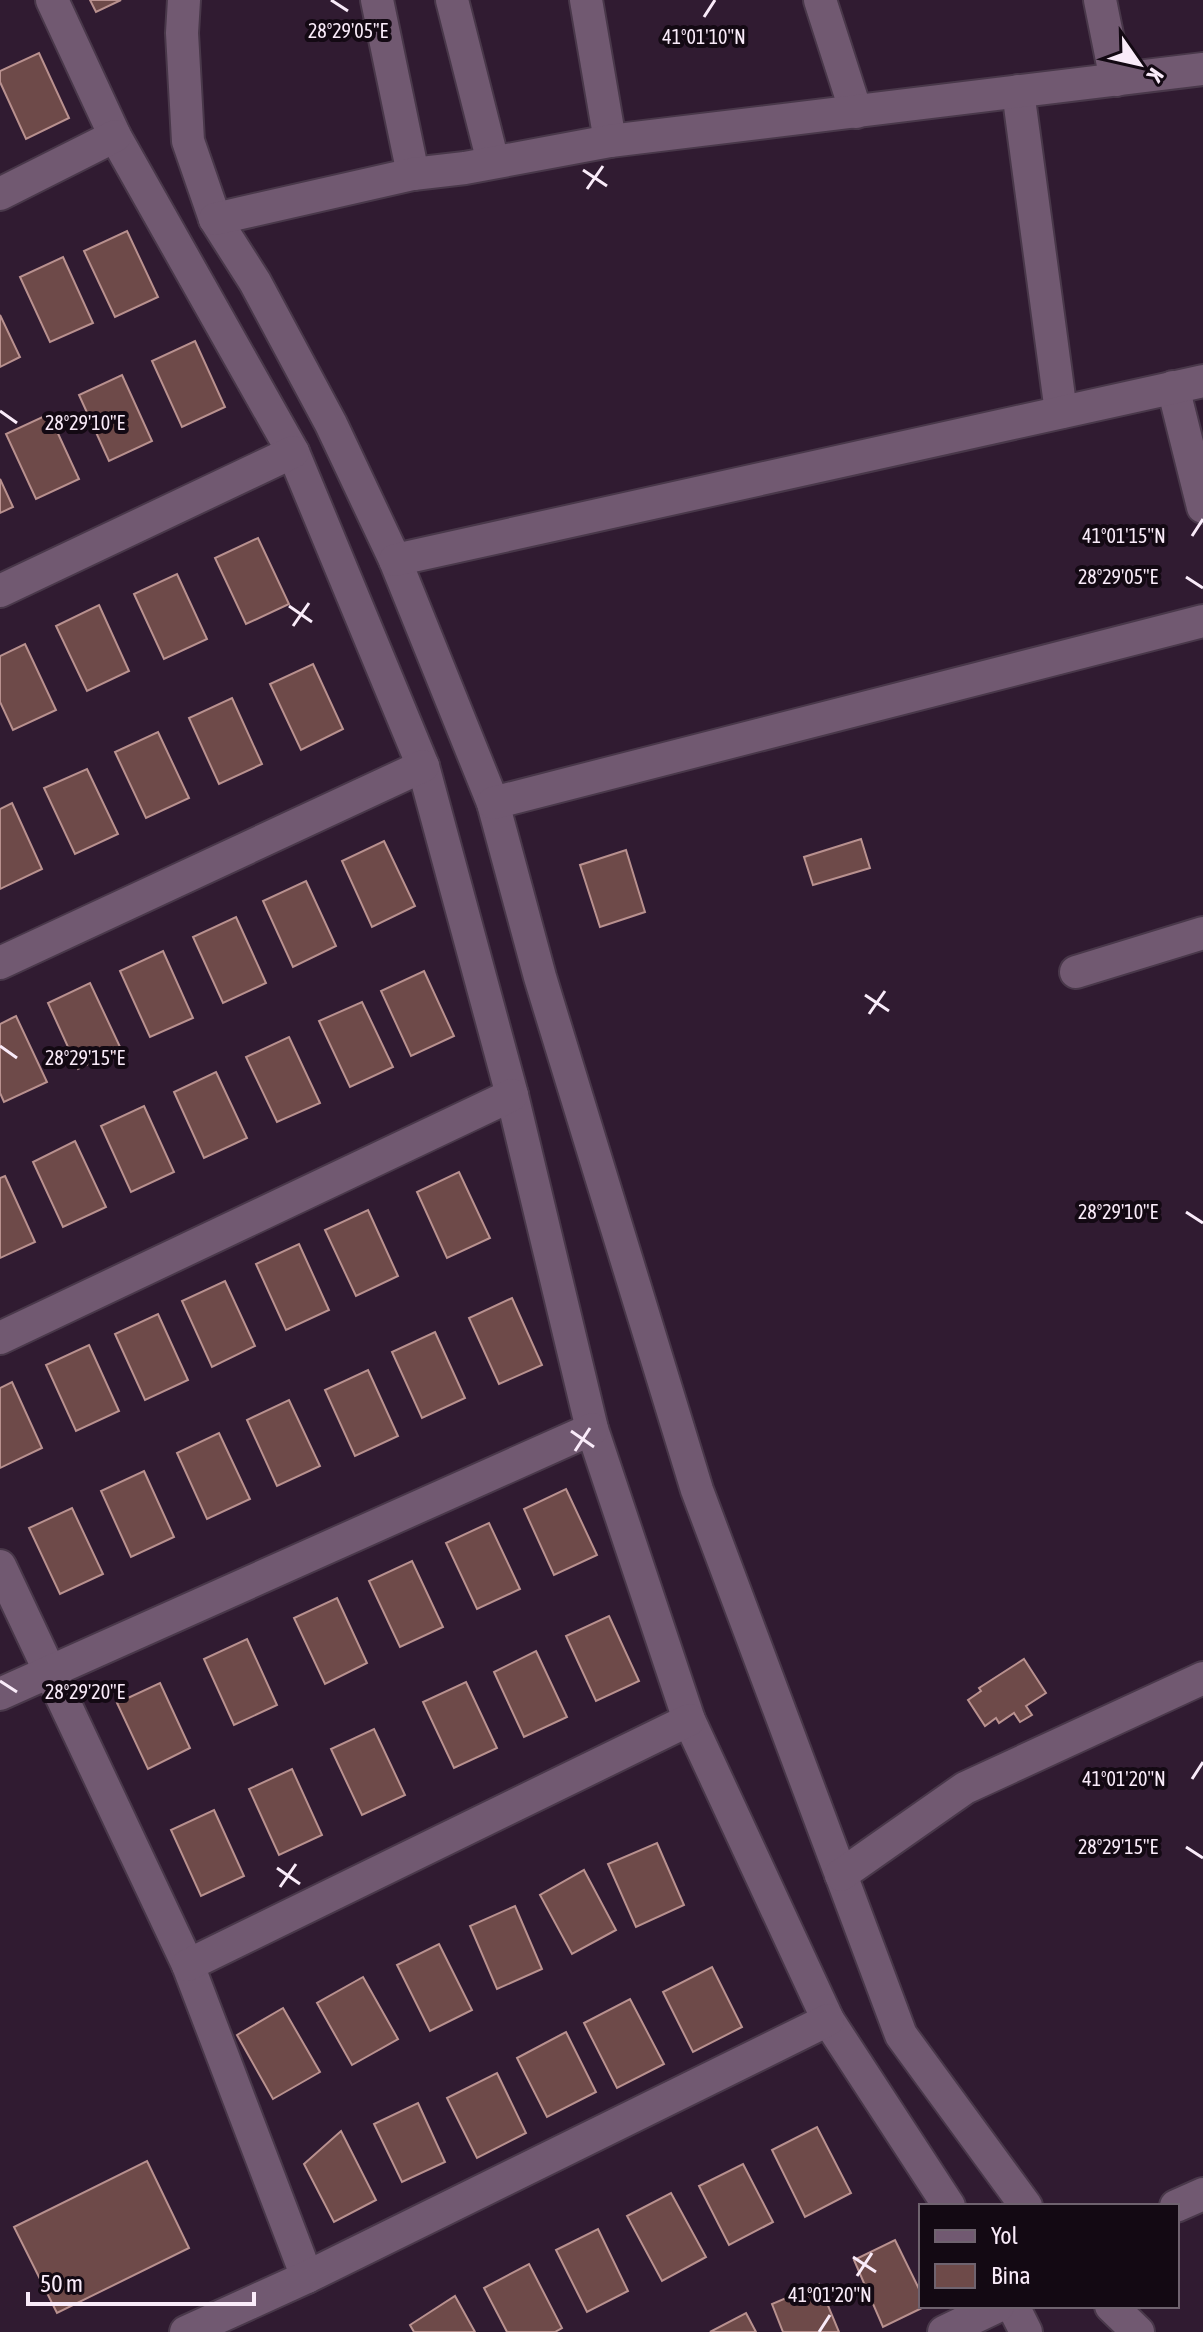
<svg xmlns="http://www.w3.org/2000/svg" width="1203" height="2332" font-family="'Asap Condensed',sans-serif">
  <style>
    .building { fill: #6e4a49; stroke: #b9918f; stroke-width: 2 }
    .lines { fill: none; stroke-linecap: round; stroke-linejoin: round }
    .minor-casing { stroke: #49384a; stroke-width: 36 }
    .minor { stroke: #715971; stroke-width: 32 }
    .ticks { fill: none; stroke: #f9ebf9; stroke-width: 3 }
    .ticks-label { font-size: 20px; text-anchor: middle; fill: #f9ebf9; stroke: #130913; stroke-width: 8; stroke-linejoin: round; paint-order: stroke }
  </style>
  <rect width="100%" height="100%" fill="#301b31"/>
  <!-- building -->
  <g class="building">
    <polygon points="90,0 121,0 96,12"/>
    <polygon points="39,53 69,118 26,139 0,82 0,71"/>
    <polygon points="127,231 158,297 115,317 84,251"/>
    <polygon points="63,257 93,323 50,342 20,277"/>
    <polygon points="0,315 20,357 0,367"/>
    <polygon points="195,341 225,407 182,427 152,361"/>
    <polygon points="122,375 152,441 109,461 79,395"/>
    <polygon points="49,414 79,479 36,499 6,434"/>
    <polygon points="0,479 13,507 0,513"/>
    <polygon points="258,538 289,604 246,624 215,558"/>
    <polygon points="177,574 207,639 164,659 134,594"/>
    <polygon points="99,605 129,671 87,691 56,626"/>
    <polygon points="25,644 56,710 13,730 0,702 0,656"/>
    <polygon points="313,664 343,729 301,750 270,684"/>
    <polygon points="232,698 262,764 219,784 189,718"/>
    <polygon points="158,732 189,798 146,818 115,752"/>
    <polygon points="87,769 118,834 75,854 44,788"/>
    <polygon points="12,803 42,869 0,889 0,809"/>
    <polygon points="861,839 870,868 813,885 804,857"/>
    <polygon points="384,841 415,906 372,927 342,861"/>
    <polygon points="626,850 645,912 600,927 580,865"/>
    <polygon points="306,881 336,946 293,967 263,901"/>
    <polygon points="236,917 266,983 223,1003 193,937"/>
    <polygon points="163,951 193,1018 150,1037 120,971"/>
    <polygon points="424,971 454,1036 411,1056 381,991"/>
    <polygon points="90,983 121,1049 78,1069 48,1003"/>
    <polygon points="362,1002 393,1067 350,1087 319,1021"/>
    <polygon points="16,1016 47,1082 4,1102 0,1093 0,1024"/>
    <polygon points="289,1037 320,1103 277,1122 246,1057"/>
    <polygon points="216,1072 247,1138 204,1158 174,1092"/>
    <polygon points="144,1106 174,1172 131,1192 101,1126"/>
    <polygon points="75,1141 106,1207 63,1227 33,1162"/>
    <polygon points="459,1172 490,1238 447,1258 417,1192"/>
    <polygon points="5,1176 35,1242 0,1258 0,1178"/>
    <polygon points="368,1210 398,1276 356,1296 325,1230"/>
    <polygon points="299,1244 329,1310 286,1330 256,1264"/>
    <polygon points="225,1281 255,1346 212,1367 182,1301"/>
    <polygon points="512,1298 542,1365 499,1384 469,1318"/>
    <polygon points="158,1314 188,1380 145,1400 115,1334"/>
    <polygon points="435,1332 465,1398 422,1418 392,1352"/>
    <polygon points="89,1345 119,1411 76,1431 46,1365"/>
    <polygon points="368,1370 398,1436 355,1456 325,1390"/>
    <polygon points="12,1382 42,1448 0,1468 0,1388"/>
    <polygon points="289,1400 320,1466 277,1486 247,1420"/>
    <polygon points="219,1433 250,1499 207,1519 177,1453"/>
    <polygon points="144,1471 174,1537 131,1557 101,1491"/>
    <polygon points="566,1489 597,1555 554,1575 524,1509"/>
    <polygon points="72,1508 103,1574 60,1594 29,1528"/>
    <polygon points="489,1523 520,1589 477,1609 446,1543"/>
    <polygon points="412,1561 443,1627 400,1647 369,1581"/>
    <polygon points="337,1598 367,1663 325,1684 294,1618"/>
    <polygon points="609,1616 639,1681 596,1701 566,1636"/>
    <polygon points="247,1639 277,1705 234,1725 204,1659"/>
    <polygon points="536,1651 567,1717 524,1737 494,1672"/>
    <polygon points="1024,1659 1046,1693 1026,1706 1032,1715 1020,1722 1014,1713 999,1723 996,1718 985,1726 968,1700 981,1691 979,1688"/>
    <polygon points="466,1682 497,1748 454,1768 423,1702"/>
    <polygon points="160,1683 190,1748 148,1769 117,1703"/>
    <polygon points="374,1729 405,1795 362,1815 331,1749"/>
    <polygon points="292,1769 322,1835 279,1855 249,1789"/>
    <polygon points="214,1810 244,1876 201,1896 171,1830"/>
    <polygon points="657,1843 684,1905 636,1927 608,1864"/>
    <polygon points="584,1870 616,1930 572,1954 540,1895"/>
    <polygon points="515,1906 542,1969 497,1989 470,1926"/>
    <polygon points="439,1944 472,2010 430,2031 397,1965"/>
    <polygon points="712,1967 742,2027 693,2052 663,1992"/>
    <polygon points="363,1977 398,2039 352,2065 317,2003"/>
    <polygon points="630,1999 664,2064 617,2088 584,2023"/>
    <polygon points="283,2008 320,2072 273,2099 237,2035"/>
    <polygon points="566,2032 596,2092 547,2117 517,2058"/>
    <polygon points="497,2073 526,2133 477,2158 447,2098"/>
    <polygon points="418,2103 445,2162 402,2182 374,2124"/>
    <polygon points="817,2127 851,2193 805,2217 772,2150"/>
    <polygon points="341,2131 376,2200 334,2222 304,2164"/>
    <polygon points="147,2161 189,2248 57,2313 14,2227"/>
    <polygon points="743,2164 773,2222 729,2245 699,2186"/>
    <polygon points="671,2193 706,2257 662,2281 627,2216"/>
    <polygon points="598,2229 628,2291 587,2312 556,2250"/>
    <polygon points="895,2240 921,2293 921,2306 926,2306 883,2327 854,2260"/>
    <polygon points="529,2264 562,2328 555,2332 507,2332 484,2288"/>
    <polygon points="819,2284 839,2332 783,2332 772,2304"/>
    <polygon points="455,2296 475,2332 414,2332 410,2325"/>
    <polygon points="746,2313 756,2332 710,2332"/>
  </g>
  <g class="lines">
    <!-- minor casing -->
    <g class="minor-casing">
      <g id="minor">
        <polyline points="52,0 115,136 293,452 423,766 512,1095 592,1429 689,1720 828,2020 949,2206"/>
        <polyline points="184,0 182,33 188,141 215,219 255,282 331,424 395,560 493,803 540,977 697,1490 901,2035 1026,2206"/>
        <polyline points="377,0 413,174"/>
        <polyline points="452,0 493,162"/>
        <polyline points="586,0 610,141"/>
        <polyline points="820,0 856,112"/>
        <polyline points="1100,0 1116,80"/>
        <polyline points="1018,91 1061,412"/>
        <polyline points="0,194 115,136"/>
        <polyline points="215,219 413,174 465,168 610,141 1203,69"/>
        <polyline points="1173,387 1203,507"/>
        <polyline points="395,560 1203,381"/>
        <polyline points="0,591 293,452"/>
        <polyline points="493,803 1203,621"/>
        <polyline points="0,963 423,766"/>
        <polyline points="1076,972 1203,933"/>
        <polyline points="0,1338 512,1095"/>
        <polyline points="0,1566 188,1965 307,2277"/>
        <polyline points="0,1694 592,1429"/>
        <polyline points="841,1875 965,1788 1203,1678"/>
        <polyline points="188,1965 689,1720"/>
        <polyline points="1176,2206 1203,2194"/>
        <polyline points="1013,2306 1026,2332"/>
        <polyline points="1111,2306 1138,2332"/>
        <polyline points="186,2332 307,2277 828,2020"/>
        <polyline points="944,2332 998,2306"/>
      </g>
    </g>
    <!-- minor -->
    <use href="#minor" class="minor"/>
  </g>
  <!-- ticks -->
  <path class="ticks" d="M331 0 348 11M704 17 715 0M583 170 607 186M587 189 603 166M0 411 17 423M1192 536 1203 519M1186 577 1203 588M289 606 312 622M293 626 309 603M865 995 889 1011M869 1014 885 991M0 1046 17 1058M1186 1212 1203 1223M571 1431 594 1447M575 1451 590 1428M0 1681 17 1692M1192 1779 1203 1762M1186 1847 1203 1858M277 1868 300 1884M280 1887 296 1864M853 2257 876 2272M857 2276 872 2253M819 2332 830 2315"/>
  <g class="ticks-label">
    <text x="348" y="38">28°29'05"E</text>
    <text x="704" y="44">41°01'10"N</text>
    <text x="85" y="430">28°29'10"E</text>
    <text x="1124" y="543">41°01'15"N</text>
    <text x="1118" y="584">28°29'05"E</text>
    <text x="85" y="1065">28°29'15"E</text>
    <text x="1118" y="1219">28°29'10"E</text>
    <text x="85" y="1699">28°29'20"E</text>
    <text x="1124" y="1786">41°01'20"N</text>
    <text x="1118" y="1854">28°29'15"E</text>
    <text x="830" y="2302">41°01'20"N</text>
  </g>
  <!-- legend -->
  <rect x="919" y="2204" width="260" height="104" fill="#130913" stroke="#6f636f" stroke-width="2"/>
  <rect x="935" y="2230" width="40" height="12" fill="#715971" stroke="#6f636f" stroke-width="2"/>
  <text x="991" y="2244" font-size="24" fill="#f9ebf9">Yol</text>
  <rect x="935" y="2264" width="40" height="24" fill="#6e4a49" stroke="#6f636f" stroke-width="2"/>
  <text x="991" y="2284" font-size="24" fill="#f9ebf9">Bina</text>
  <!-- north arrow -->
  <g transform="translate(1139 64) rotate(124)" stroke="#130913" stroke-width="6" paint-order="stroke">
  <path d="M0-6L14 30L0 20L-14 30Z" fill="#f9ebf9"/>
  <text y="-12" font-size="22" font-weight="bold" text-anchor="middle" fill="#f9ebf9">K</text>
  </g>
  <!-- scale -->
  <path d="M28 2292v12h226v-12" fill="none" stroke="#f9ebf9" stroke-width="4"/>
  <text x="40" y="2292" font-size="24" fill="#f9ebf9" stroke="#130913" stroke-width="6" paint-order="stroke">50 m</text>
</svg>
